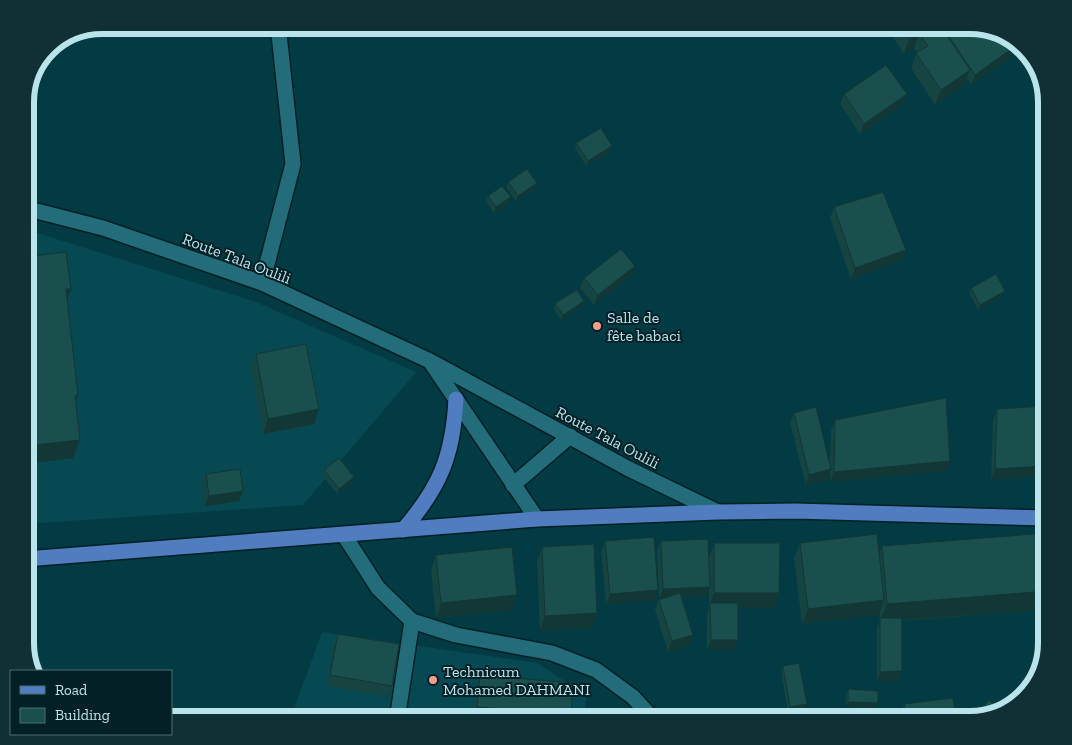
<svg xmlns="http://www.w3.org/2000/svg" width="1072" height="745" font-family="'Zilla Slab',serif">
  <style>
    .built { fill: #074953 }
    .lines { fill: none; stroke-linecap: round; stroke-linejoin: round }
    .minor-casing { stroke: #022025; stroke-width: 18 }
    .tertiary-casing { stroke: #022025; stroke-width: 18 }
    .primary-casing { stroke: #022025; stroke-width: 18 }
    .minor { stroke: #226d79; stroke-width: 15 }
    .tertiary { stroke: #226d79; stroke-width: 15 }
    .primary { stroke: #4f7dbf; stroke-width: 15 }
    .wall { fill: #164441 }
    .shaded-wall { fill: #123735 }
    .building { fill: #194f4c; stroke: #123735 }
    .poi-dot { fill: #f59d8d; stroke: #022025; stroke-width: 2 }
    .labels { text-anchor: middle; stroke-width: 4; stroke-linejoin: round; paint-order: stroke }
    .street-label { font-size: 16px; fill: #b9e4ec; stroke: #022025 }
    .poi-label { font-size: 16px; fill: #b9e4ec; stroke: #022025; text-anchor: start }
    .rim { fill: none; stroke: #b9e4ec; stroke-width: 6 }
  </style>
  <rect width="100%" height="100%" fill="#023b43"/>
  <!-- built -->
  <g class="built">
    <polygon points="25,229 256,302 416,372 303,505 25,524"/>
    <polygon points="322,632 538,663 586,696 584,720 290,720"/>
  </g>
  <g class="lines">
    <!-- minor casing -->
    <g class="minor-casing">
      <g id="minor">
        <polyline points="262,283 293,164 278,25"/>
        <polyline points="344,535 378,588 412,621 456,635 552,653 596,670 633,697 654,720"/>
        <polyline points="397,720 412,621"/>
      </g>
    </g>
    <!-- tertiary casing -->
    <g class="tertiary-casing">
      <g id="tertiary">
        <polyline points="25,208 103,228 262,283 430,361 629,469 718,512"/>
        <polyline points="432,364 537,519"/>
        <polyline points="513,485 570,436"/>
      </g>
    </g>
    <!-- primary casing -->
    <g class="primary-casing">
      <g id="primary">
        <path d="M403 530C440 487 453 456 456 399"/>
        <polyline points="25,559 537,519 718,512 795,511 1047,518"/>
      </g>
    </g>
    <!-- minor -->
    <use href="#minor" class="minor"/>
    <!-- tertiary -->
    <use href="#tertiary" class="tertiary"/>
    <!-- primary -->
    <use href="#primary" class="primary"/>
  </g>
  <!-- wall -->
  <g class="wall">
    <polygon points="832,25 869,25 837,38"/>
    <polygon points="887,25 956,25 945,33 947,36 948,35 970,25 1013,38 1023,49 1015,54 1013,51 1010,58 971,85 967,78 964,85 935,105 911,68 917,52 914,48 904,54 886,27"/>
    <polygon points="844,94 907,94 903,104 860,134 840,104"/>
    <polygon points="576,143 612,146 610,151 586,166 575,148"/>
    <polygon points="508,182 537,183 535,189 516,201 506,187"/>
    <polygon points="488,196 509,203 494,213 486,201"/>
    <polygon points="834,207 906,250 902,260 851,279 830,218"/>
    <polygon points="631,276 594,305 580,288 584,278"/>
    <polygon points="971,288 1003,296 978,310 969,293"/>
    <polygon points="584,301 582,306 561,320 554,309 555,303"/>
    <polygon points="256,354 314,424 263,434 251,368"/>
    <polygon points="1047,406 1047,477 991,479 993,420 997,409"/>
    <polygon points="794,413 830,465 831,431 835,420 946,471 830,482 830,473 828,480 806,485 790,423"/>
    <polygon points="324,470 352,483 337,494 322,475"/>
    <polygon points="206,474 239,501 205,506 202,484"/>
    <polygon points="1047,533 1047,609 902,621 902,671 898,682 877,682 877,628 880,620 879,614 879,615 802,624 794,558 800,543 879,554 882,546"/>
    <polygon points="605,541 654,600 606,604 601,551"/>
    <polygon points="661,541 709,569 709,558 714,543 779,593 774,608 738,608 734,650 707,650 707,614 709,608 709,589 706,597 681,598 693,635 689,645 668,652 655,610 659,599 657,551"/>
    <polygon points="542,547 592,628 540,631 537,562"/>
    <polygon points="436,555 511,610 436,618 431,570"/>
    <polygon points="338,634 392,686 388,696 327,686 334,644"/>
    <polygon points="783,666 805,709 788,712 781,671"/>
    <polygon points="480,675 569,720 472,720 475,690"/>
    <polygon points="848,689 876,708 846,707 846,695"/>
    <polygon points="904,704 956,720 898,720 898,718"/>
  </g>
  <!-- shaded-wall -->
  <g class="shaded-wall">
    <polygon points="842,25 869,25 837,38"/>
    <polygon points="945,25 956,25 936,38 940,28"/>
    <polygon points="919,33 914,48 904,54 909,39"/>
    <polygon points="1019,44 1023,49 1015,54"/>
    <polygon points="1014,47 1010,58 971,85 975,75"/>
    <polygon points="970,70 964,85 935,105 941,90"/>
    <polygon points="907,94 903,104 860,134 864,124"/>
    <polygon points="612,146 610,151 586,166 588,161"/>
    <polygon points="537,183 535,189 516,201 518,196"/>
    <polygon points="511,197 509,203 494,213 496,207"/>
    <polygon points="906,250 902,260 851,279 855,268"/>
    <polygon points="635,266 631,276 594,305 598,295"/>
    <polygon points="66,289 71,289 64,308"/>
    <polygon points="1005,291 1003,296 978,310 980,305"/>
    <polygon points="584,301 582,306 561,320 563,315"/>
    <polygon points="78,395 72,414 75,396"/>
    <polygon points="319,409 314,424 263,434 268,419"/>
    <polygon points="80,440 73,458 25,464 25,446"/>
    <polygon points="950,461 946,471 830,482 834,472"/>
    <polygon points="1047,466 1047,477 991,479 995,469"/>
    <polygon points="831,469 828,480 806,485 809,475"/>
    <polygon points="354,477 352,483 337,494 339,489"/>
    <polygon points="243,491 239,501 205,506 209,496"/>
    <polygon points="710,587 706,597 659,599 663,589"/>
    <polygon points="658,590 654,600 606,604 610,594"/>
    <polygon points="1047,591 1047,609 880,622 887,604"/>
    <polygon points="714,593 779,593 774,608 710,608 710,603 708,608"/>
    <polygon points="517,595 511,610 436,618 441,603"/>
    <polygon points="884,600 879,615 802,624 808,609"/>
    <polygon points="597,613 592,628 540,631 545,616"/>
    <polygon points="693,635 689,645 668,652 672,641"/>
    <polygon points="711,640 738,640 734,650 707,650"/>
    <polygon points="902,671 898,682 877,682 880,672"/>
    <polygon points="848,702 878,703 876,708 846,707"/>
    <polygon points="807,704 805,709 788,712 790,707"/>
    <polygon points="477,707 571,714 569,720 473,720"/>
  </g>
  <!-- building -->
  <g class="building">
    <polygon points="900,25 940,25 970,70 941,90 916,53 928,46 919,33 909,39"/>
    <polygon points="963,25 970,25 1006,36 1014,47 975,75 948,35"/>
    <polygon points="886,65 907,94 864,124 844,94"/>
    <polygon points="601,128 612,146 588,161 576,143"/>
    <polygon points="527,169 537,183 518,196 508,182"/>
    <polygon points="502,186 511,197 496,207 488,196"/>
    <polygon points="883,192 906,250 855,268 834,207"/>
    <polygon points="621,249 635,266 598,295 584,278"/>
    <polygon points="66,252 71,289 66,289 78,395 75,396 80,440 25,446 25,257"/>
    <polygon points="996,274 1005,291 980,305 971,288"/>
    <polygon points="577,290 584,301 563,315 555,303"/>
    <polygon points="306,344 319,409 268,419 256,354"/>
    <polygon points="946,398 950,461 834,472 835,420"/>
    <polygon points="1047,406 1047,466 995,469 997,409"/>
    <polygon points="816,407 831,469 809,475 794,413"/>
    <polygon points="339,458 354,477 339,489 324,470"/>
    <polygon points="240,469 243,491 209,496 206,474"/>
    <polygon points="1047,533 1047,591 887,604 882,546"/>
    <polygon points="877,534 884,600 808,609 800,543"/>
    <polygon points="654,537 658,590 610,594 605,541"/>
    <polygon points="708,539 710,587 663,589 661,541"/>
    <polygon points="714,543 780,543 779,593 714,593"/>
    <polygon points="594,544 597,613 545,616 542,547"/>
    <polygon points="512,547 517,595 441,603 436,555"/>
    <polygon points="680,593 693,635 672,641 659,600"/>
    <polygon points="710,603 738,603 738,640 711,640"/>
    <polygon points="880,618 902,618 902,671 880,672"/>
    <polygon points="338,634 399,644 392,686 330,675"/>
    <polygon points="799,663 807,704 790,707 783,666"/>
    <polygon points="480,675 573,683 571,714 477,707"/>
    <polygon points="848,689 878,691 878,703 848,702"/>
    <polygon points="953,698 956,720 906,720 904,704"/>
    <polygon points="988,700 1006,711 1005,712 978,718"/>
  </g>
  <!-- markers -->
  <g class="poi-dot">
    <circle cx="597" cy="326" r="5"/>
    <circle cx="433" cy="680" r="5"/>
  </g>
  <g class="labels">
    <!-- street labels -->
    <g class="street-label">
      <text transform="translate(237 258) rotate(21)" y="6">Route Tala Oulili</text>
      <text transform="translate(608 437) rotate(28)" y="6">Route Tala Oulili</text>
    </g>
    <!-- poi labels -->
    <g class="poi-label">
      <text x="607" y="323">Salle de<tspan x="607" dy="18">fête babaci</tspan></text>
      <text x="443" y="677">Technicum<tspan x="443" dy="18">Mohamed DAHMANI</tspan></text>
    </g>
  </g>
  <!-- crop -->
  <path d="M0 0H1072V745H0ZM102 34H970A68 68 0 0 1 1038 102V643A68 68 0 0 1 970 711H102A68 68 0 0 1 34 643V102A68 68 0 0 1 102 34Z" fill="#113035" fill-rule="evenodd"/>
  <path class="rim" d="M102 34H970A68 68 0 0 1 1038 102V643A68 68 0 0 1 970 711H102A68 68 0 0 1 34 643V102A68 68 0 0 1 102 34Z"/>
  <!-- legend -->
  <rect x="10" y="670" width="162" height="65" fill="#022025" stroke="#4b6e75"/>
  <rect x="20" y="686" width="25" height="8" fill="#4f7dbf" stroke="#4b6e75"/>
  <text x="55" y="695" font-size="15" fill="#b9e4ec">Road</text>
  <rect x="20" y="708" width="25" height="15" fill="#194f4c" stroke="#4b6e75"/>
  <text x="55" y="720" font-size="15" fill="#b9e4ec">Building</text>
</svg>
